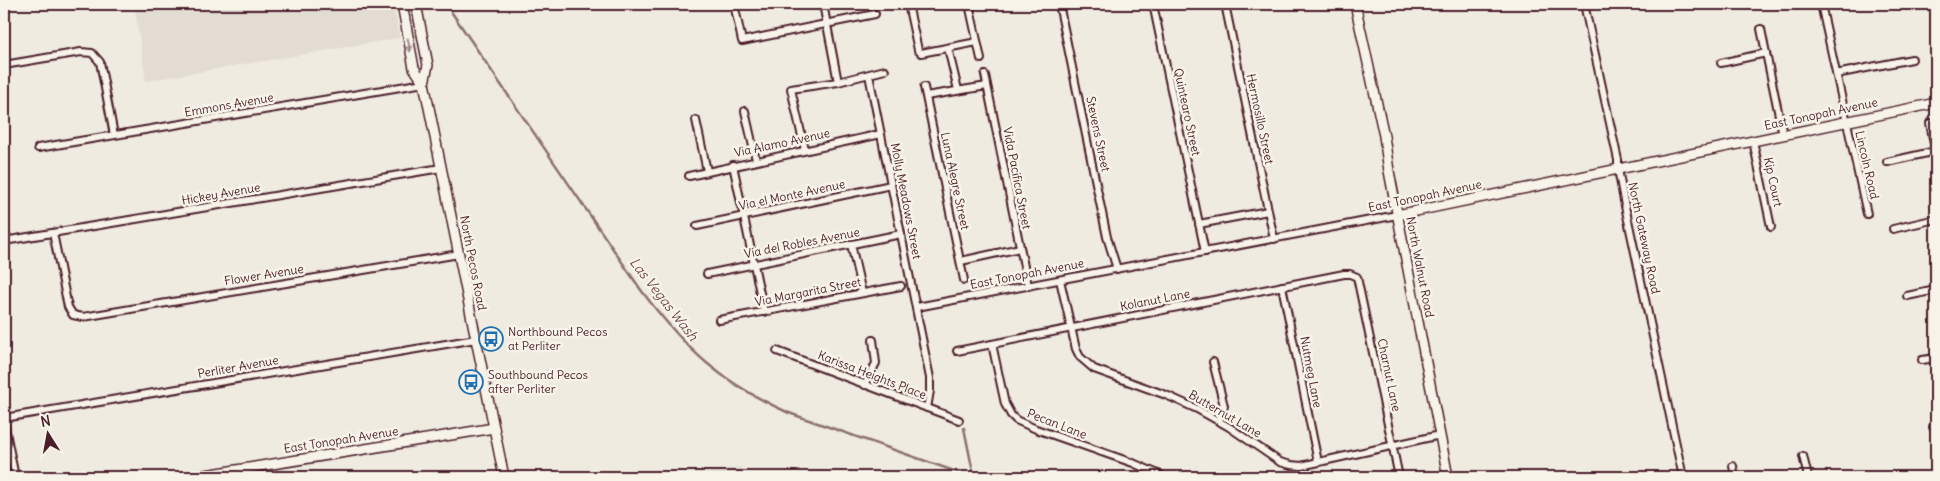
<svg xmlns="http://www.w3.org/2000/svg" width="1940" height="481" font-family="Delius,sans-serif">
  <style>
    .built { fill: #e3dcd2 }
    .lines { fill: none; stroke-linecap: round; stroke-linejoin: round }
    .stream { stroke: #8b6f72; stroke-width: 2.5 }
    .street-casing { stroke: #4a1f2b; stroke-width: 10 }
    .secondary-casing { stroke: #4a1f2b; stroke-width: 12 }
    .street { stroke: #f7f3e8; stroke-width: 6 }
    .secondary { stroke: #f7f3e8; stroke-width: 9 }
    .oneway { fill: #a0898a }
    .labels { text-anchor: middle; stroke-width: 5; stroke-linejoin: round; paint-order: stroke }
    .street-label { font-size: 12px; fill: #4a1f2b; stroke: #f7f3e8 }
    .poi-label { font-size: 12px; fill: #4a1f2b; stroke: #f7f3e8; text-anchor: start }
    .water-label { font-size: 14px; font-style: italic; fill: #704e55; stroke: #f7f3e8 }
  </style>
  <rect width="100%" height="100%" fill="#f0ebe0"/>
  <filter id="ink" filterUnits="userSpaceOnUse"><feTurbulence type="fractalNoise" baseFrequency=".02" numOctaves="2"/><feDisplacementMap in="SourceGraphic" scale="10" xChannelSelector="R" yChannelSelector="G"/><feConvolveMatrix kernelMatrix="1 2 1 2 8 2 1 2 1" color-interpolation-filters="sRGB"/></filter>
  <g filter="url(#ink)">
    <!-- built -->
    <g class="built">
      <polygon points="134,4 393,4 400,38 146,81"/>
      <polygon points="741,467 743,477 688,477"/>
    </g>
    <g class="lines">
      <!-- stream -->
      <g class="stream">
        <path d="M446 4 641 290C687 351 720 382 789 413L971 477"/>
        <polyline points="964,428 974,477"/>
      </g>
      <!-- street casing -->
      <g class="street-casing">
        <g id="street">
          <polyline points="734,4 742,41 875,14"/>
          <polyline points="823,4 838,82"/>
          <polyline points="908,4 918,50 921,53 977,42"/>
          <polyline points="969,4 981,59"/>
          <polyline points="1059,4 1107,237 1117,269"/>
          <polyline points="1153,4 1205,252"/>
          <polyline points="1225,4 1274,239"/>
          <polyline points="1584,4 1618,160 1618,169 1625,206 1683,477"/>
          <polyline points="1821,4 1867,214"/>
          <polyline points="1761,29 1783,135"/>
          <polyline points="948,48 958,90"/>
          <polyline points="1721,63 1766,53"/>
          <polyline points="4,65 81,52 92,53 100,62 114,135"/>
          <polyline points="1836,74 1912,59"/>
          <polyline points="869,75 930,378 930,391 927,408"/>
          <polyline points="985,75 1028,286"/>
          <polyline points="924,87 964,280"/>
          <polyline points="926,96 987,86"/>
          <polyline points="745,111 756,160"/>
          <polyline points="696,120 707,171"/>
          <polyline points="1930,123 1936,154"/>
          <polyline points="1753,141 1771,227"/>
          <polyline points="38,148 424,83"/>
          <polyline points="805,150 791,89 838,82 885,70"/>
          <polyline points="1887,162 1936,151"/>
          <polyline points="733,165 764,312"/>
          <polyline points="689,176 881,134"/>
          <polyline points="1199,224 1268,211"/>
          <polyline points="697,226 891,185"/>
          <polyline points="1893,229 1936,219"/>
          <polyline points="53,233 68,307 73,315 83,317 459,254"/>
          <polyline points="4,241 441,168"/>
          <polyline points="851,244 862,293"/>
          <polyline points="961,261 1020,248"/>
          <polyline points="707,274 901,234"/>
          <polyline points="1060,280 1076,349 1080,357 1094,369 1166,395 1197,409 1229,427 1280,462 1291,465 1301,466 1440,435"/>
          <polyline points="1282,286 1318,462"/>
          <polyline points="1907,296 1936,290"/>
          <polyline points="917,307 1397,215"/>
          <polyline points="719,320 901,286"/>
          <polyline points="992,344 1005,404 1011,415 1016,420 1036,429 1133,463 1165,477"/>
          <polyline points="777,351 959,420"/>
          <polyline points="957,351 1344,274 1350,274 1357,277 1399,477"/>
          <polyline points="1922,360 1936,358"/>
          <polyline points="1213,362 1224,406 1219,421"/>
          <polyline points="865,385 876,363 873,340"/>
          <polyline points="4,418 476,339"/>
          <polyline points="4,422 15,477"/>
          <polyline points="1933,427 1936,426"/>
          <polyline points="1803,456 1808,477"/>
          <polyline points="1733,466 1735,477"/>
        </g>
      </g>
      <!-- secondary casing -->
      <g class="secondary-casing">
        <g id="secondary">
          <polyline points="402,4 414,68 424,83 504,477"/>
          <polyline points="416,4 428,65 424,83"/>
          <polyline points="1355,4 1384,136 1389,171 1448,477"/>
          <polyline points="1397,215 1936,103"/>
          <polyline points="193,477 494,428"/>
        </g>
      </g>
      <!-- street -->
      <use href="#street" class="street"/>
      <!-- secondary -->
      <use href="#secondary" class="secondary"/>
    </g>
    <!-- one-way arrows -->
    <defs><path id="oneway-solid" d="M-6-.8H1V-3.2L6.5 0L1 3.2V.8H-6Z" transform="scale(1.25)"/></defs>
    <use class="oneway" href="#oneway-solid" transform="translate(409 45) rotate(79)"/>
  </g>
  <!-- icons -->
  <defs>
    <g id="bus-ring" transform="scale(1.25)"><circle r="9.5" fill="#f7f3e8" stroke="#1f6fb2" stroke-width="1.5"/><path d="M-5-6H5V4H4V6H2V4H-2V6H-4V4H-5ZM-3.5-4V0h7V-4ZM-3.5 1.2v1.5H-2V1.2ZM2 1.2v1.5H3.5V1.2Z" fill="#1f6fb2"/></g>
  </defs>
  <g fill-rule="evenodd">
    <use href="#bus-ring" x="491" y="339"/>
    <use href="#bus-ring" x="471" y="382"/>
  </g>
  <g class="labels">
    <!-- street labels -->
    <g class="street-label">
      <text transform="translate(229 105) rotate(-10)" y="4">Emmons Avenue</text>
      <text transform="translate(1187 112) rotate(78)" y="4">Quintearo Street</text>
      <text transform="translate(1821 114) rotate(-12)" y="4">East Tonopah Avenue</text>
      <text transform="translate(1260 119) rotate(78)" y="4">Hermosillo Street</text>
      <text transform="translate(1098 134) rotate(78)" y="4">Stevens Street</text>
      <text transform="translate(782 143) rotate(-12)" y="4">Via Alamo Avenue</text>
      <text transform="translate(1867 165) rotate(77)" y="4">Lincoln Road</text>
      <text transform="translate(1017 178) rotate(79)" y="4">Vida Pacifica Street</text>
      <text transform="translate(955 181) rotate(78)" y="4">Luna Alegre Street</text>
      <text transform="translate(1773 182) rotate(78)" y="4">Kip Court</text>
      <text transform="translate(221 194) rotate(-10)" y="4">Hickey Avenue</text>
      <text transform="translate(792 195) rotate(-12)" y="4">Via el Monte Avenue</text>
      <text transform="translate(1425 196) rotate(-12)" y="4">East Tonopah Avenue</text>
      <text transform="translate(906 201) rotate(79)" y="4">Molly Meadows Street</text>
      <text transform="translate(1644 238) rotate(78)" y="4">North Gateway Road</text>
      <text transform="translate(802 243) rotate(-11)" y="4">Via del Robles Avenue</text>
      <text transform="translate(473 263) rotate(79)" y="4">North Pecos Road</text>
      <text transform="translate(1420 267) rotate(79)" y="4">North Walnut Road</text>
      <text transform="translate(1027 274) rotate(-11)" y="4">East Tonopah Avenue</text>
      <text transform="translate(264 275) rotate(-9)" y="4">Flower Avenue</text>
      <text transform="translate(808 292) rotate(-11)" y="4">Via Margarita Street</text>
      <text transform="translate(1155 300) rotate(-11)" y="4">Kolanut Lane</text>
      <text transform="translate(238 367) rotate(-10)" y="4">Perliter Avenue</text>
      <text transform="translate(1311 372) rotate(79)" y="4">Nutmeg Lane</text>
      <text transform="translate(872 375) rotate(21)" y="4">Karissa Heights Place</text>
      <text transform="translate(1389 375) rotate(78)" y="4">Charnut Lane</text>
      <text transform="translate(1225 414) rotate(30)" y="4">Butternut Lane</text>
      <text transform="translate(1057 424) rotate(21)" y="4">Pecan Lane</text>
      <text transform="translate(341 440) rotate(-9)" y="4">East Tonopah Avenue</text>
    </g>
    <!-- poi labels -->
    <g class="poi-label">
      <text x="508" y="336">Northbound Pecos<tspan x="508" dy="14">at Perliter</tspan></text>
      <text x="488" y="379">Southbound Pecos<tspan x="488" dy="14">after Perliter</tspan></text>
    </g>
    <!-- water labels -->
    <g class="water-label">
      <text transform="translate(664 299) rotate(52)" y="5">Las Vegas Wash</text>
    </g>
  </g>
  <!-- margin -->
  <rect width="1940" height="481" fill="none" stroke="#f7f3e8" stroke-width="20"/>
  <rect x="10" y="10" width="1920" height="461" fill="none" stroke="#4a1f2b" stroke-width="2" filter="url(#ink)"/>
  <!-- north arrow -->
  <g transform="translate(48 434) rotate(349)" stroke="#f7f3e8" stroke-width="4" paint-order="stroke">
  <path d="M0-4L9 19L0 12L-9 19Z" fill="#4a1f2b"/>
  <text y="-8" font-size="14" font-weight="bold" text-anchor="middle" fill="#4a1f2b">N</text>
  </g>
</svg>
